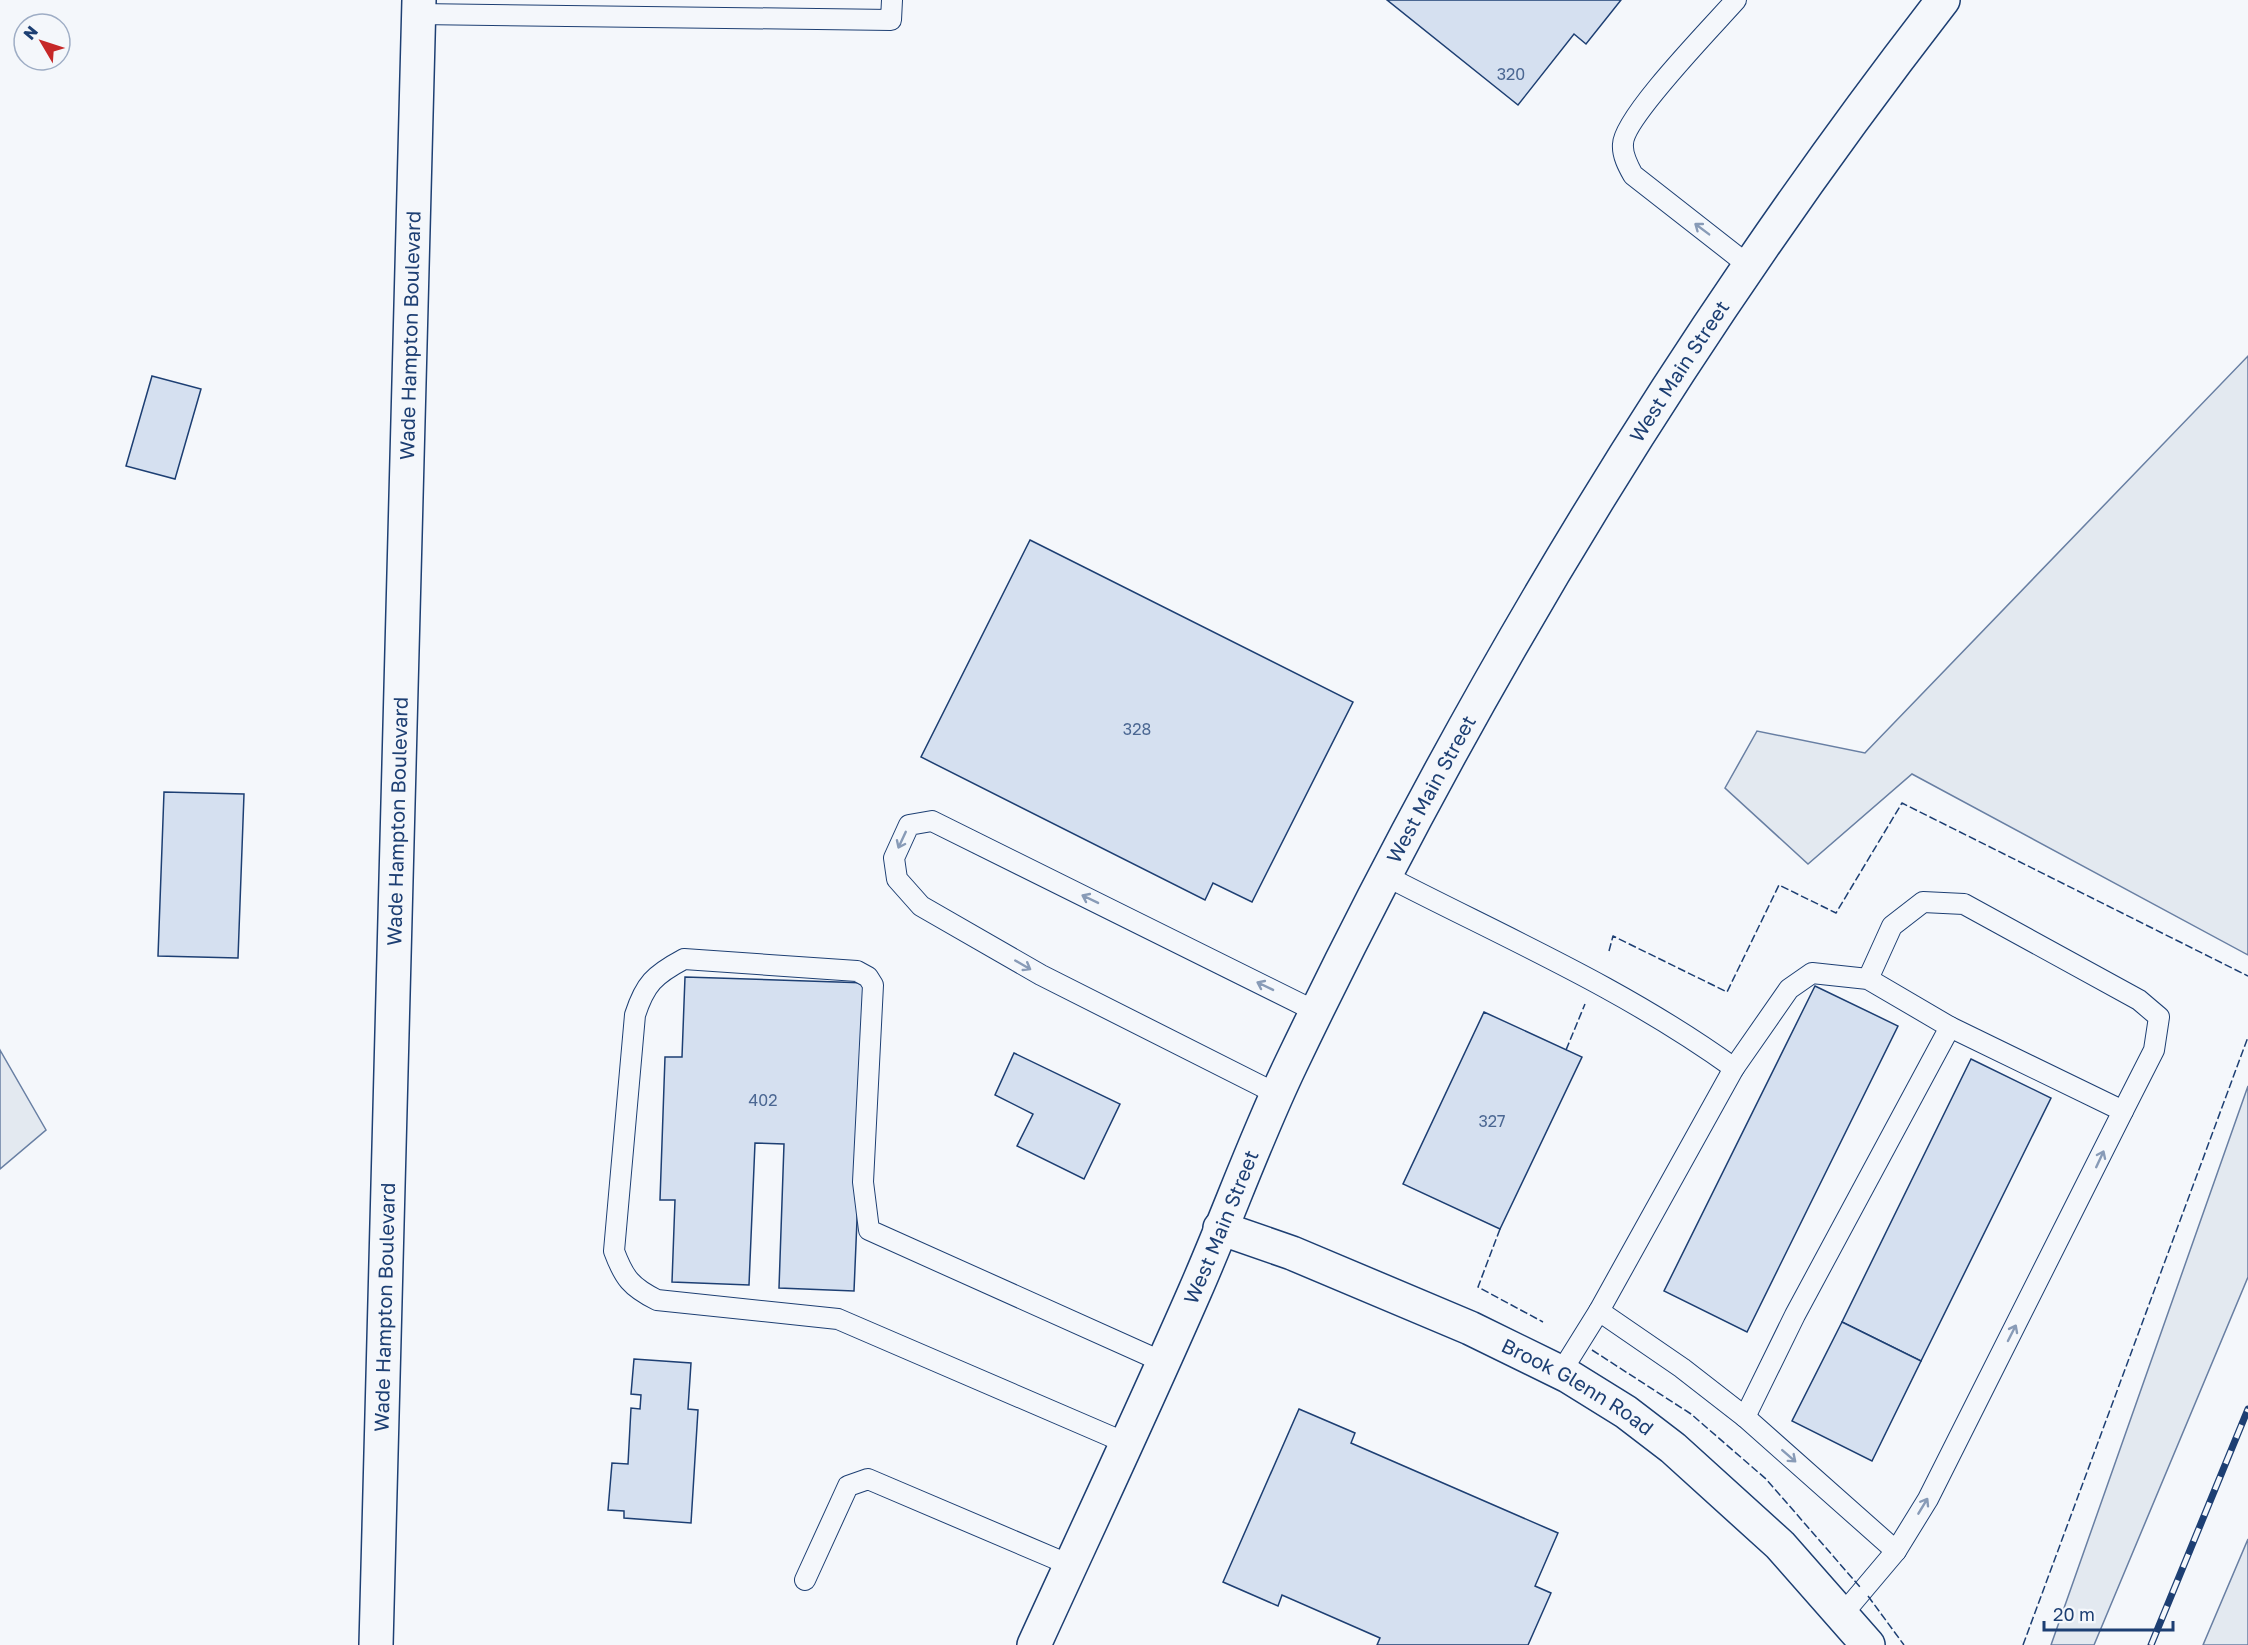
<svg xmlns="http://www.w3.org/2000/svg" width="2248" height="1645" font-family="'Golos Text',sans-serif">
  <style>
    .green { fill: #e3e9f0; stroke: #687fa3; stroke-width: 1.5 }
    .building { fill: #d5e0f0; stroke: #1d3f73; stroke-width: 1.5 }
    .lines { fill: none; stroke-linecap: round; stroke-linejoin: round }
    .service-casing { stroke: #1d3f73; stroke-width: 22 }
    .minor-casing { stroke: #1d3f73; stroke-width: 36 }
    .tertiary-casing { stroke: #1d3f73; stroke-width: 36 }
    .primary-casing { stroke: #1d3f73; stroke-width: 36 }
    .service { stroke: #f4f7fb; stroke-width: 20 }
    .minor { stroke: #f4f7fb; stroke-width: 33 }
    .tertiary { stroke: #f4f7fb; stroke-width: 33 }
    .primary { stroke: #f4f7fb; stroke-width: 33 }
    .rail-casing { stroke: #1d3f73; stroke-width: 7 }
    .rail { stroke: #f4f7fb; stroke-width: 4.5; stroke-dasharray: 14; stroke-linecap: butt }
    .fence { stroke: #1d3f73; stroke-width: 1.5; stroke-dasharray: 8 3; stroke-linecap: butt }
    .oneway { stroke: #889bb7 }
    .labels { text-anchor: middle; stroke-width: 4.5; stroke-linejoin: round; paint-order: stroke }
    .number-label { font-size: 16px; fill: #4b6792 }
    .street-label { font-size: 20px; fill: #1d3f73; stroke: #f4f7fb }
  </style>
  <rect width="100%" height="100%" fill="#f4f7fb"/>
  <!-- green -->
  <g class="green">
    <polygon points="2248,356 2248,955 1912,774 1808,864 1725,788 1757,731 1865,753"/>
    <polygon points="0,1050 46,1130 0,1169"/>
    <polygon points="2248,1086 2248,1277 2094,1645 2051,1645"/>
    <polygon points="2248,1539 2248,1645 2203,1645"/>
  </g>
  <!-- building -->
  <g class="building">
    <polygon points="1387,0 1621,0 1586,44 1574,34 1518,105"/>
    <polygon points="152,376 201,389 175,479 126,466"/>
    <polygon points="1030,540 1353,702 1252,902 1213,883 1205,900 921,757"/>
    <polygon points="164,792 244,794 238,958 158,956"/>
    <polygon points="685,977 867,983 854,1291 779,1288 784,1144 755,1143 749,1285 672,1282 675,1200 660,1200 665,1057 682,1057"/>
    <polygon points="1815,986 1898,1026 1747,1332 1664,1291"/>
    <polygon points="1484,1012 1582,1057 1500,1229 1403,1184"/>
    <polygon points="1014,1053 1120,1104 1084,1179 1017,1146 1033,1114 995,1095"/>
    <polygon points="1971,1059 2051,1098 1921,1361 1842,1322"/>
    <polygon points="1842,1322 1921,1361 1872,1461 1792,1421"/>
    <polygon points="634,1359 691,1363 688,1409 698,1410 691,1523 624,1518 624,1511 608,1510 612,1463 628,1464 631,1408 640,1409 641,1395 631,1394"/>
    <polygon points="1299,1409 1355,1433 1351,1443 1558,1533 1535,1586 1551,1593 1528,1645 1377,1645 1380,1638 1282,1595 1278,1606 1223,1582"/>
  </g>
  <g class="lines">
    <!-- service casing -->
    <g class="service-casing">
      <g id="service">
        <path d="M1736 0C1714 25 1623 118 1623 144 1622 155 1628 166 1633 175L1748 265"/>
        <polyline points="418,14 891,20 892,0"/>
        <path d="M1386 876C1506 938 1623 988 1734 1068"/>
        <polygon points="1812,973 1868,979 1950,1027 1795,1315 1745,1417 1682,1368 1599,1311 1734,1068 1789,989"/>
        <polyline points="1868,979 1892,926 1923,902 1964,904 2139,1000 2159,1017 2154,1050 2123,1111"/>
        <polyline points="1277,1094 1041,975 921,906 897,879 894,858 909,825 932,821 1317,1012"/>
        <polyline points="1561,1372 1599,1311"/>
        <polyline points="1745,1417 1896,1551 1928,1499 2123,1111 1950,1027"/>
        <path d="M1126 1443 838 1319 657 1300C631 1287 624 1278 614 1251L635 1015C645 984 654 975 684 959L857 971 868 977 873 985 863 1182 869 1230 1163 1362"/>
        <polyline points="805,1580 848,1486 868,1479 1070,1565"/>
        <polyline points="1842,1615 1896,1551"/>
      </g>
    </g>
    <!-- minor casing -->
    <g class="minor-casing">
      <g id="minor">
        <path id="s1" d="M1220 1228 1292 1253 1470 1328 1568 1376 1626 1412 1673 1448 1780 1545 1868 1645"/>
      </g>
    </g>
    <!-- tertiary casing -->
    <g class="tertiary-casing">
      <g id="tertiary">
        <path id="s2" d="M1034 1645C1088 1527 1143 1410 1195 1291 1228 1216 1255 1139 1291 1064 1471 688 1687 330 1943 0"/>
      </g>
    </g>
    <!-- primary casing -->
    <g class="primary-casing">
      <g id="primary">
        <path id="s3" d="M376 1645 419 0"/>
      </g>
    </g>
    <!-- service -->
    <use href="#service" class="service"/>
    <!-- minor -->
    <use href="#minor" class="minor"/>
    <!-- tertiary -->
    <use href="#tertiary" class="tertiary"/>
    <!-- primary -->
    <use href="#primary" class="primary"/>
    <!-- rail casing -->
    <g class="rail-casing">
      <polyline id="rail" points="2151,1645 2248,1409"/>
    </g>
    <!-- rail -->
    <use href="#rail" class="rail"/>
    <!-- fence -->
    <g class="fence">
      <polyline points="1609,951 1613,936 1727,992 1779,885 1836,913 1902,803 2248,976"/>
      <polyline points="1566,1050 1585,1004"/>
      <polyline points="1500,1229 1478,1287 1543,1322"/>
      <polyline points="1592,1350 1691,1414 1766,1479 1860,1587"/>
      <polyline points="1868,1596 1904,1645"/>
      <polyline points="2023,1645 2248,1037"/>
    </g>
  </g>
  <!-- one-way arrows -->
  <defs><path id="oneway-shaft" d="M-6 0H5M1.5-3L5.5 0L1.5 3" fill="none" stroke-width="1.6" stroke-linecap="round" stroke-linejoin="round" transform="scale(1.5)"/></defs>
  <g class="oneway">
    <use href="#oneway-shaft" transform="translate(1702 229) rotate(-143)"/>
    <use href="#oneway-shaft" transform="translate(902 840) rotate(115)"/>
    <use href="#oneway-shaft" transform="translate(1090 899) rotate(-154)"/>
    <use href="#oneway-shaft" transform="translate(1023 965) rotate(30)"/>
    <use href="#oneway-shaft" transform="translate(1265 986) rotate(-154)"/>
    <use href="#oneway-shaft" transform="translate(2100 1159) rotate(-65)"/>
    <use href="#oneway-shaft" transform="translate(2012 1333) rotate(-63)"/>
    <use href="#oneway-shaft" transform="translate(1789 1456) rotate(41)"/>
    <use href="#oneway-shaft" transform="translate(1923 1506) rotate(-59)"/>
  </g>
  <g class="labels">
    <!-- number labels -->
    <g class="number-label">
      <text x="1511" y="80">320</text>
      <text x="1137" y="735">328</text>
      <text x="763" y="1106">402</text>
      <text x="1492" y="1127">327</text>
    </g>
    <!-- street labels -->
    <g class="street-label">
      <text dy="7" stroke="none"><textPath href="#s3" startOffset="1310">Wade Hampton Boulevard</textPath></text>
      <text dy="7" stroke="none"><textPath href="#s2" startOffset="1430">West Main Street</textPath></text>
      <text dy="7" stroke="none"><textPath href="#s2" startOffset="944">West Main Street</textPath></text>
      <text dy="7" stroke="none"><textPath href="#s3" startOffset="824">Wade Hampton Boulevard</textPath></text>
      <text dy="7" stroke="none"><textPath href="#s2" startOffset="458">West Main Street</textPath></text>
      <text dy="7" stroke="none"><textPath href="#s3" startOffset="338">Wade Hampton Boulevard</textPath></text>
      <text dy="7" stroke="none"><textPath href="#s1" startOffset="392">Brook Glenn Road</textPath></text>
    </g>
  </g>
  <!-- north arrow -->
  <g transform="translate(42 42) rotate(309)"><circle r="28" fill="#f4f7fb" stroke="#9eadc5" stroke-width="1.5"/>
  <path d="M0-4.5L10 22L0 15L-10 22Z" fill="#c62828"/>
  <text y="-9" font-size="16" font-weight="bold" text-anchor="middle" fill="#1d3f73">N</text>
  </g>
  <!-- scale -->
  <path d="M2044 1621v9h129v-9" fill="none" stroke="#1d3f73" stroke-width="3"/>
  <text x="2053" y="1621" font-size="18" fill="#1d3f73" stroke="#f4f7fb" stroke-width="4.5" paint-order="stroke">20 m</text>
</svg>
